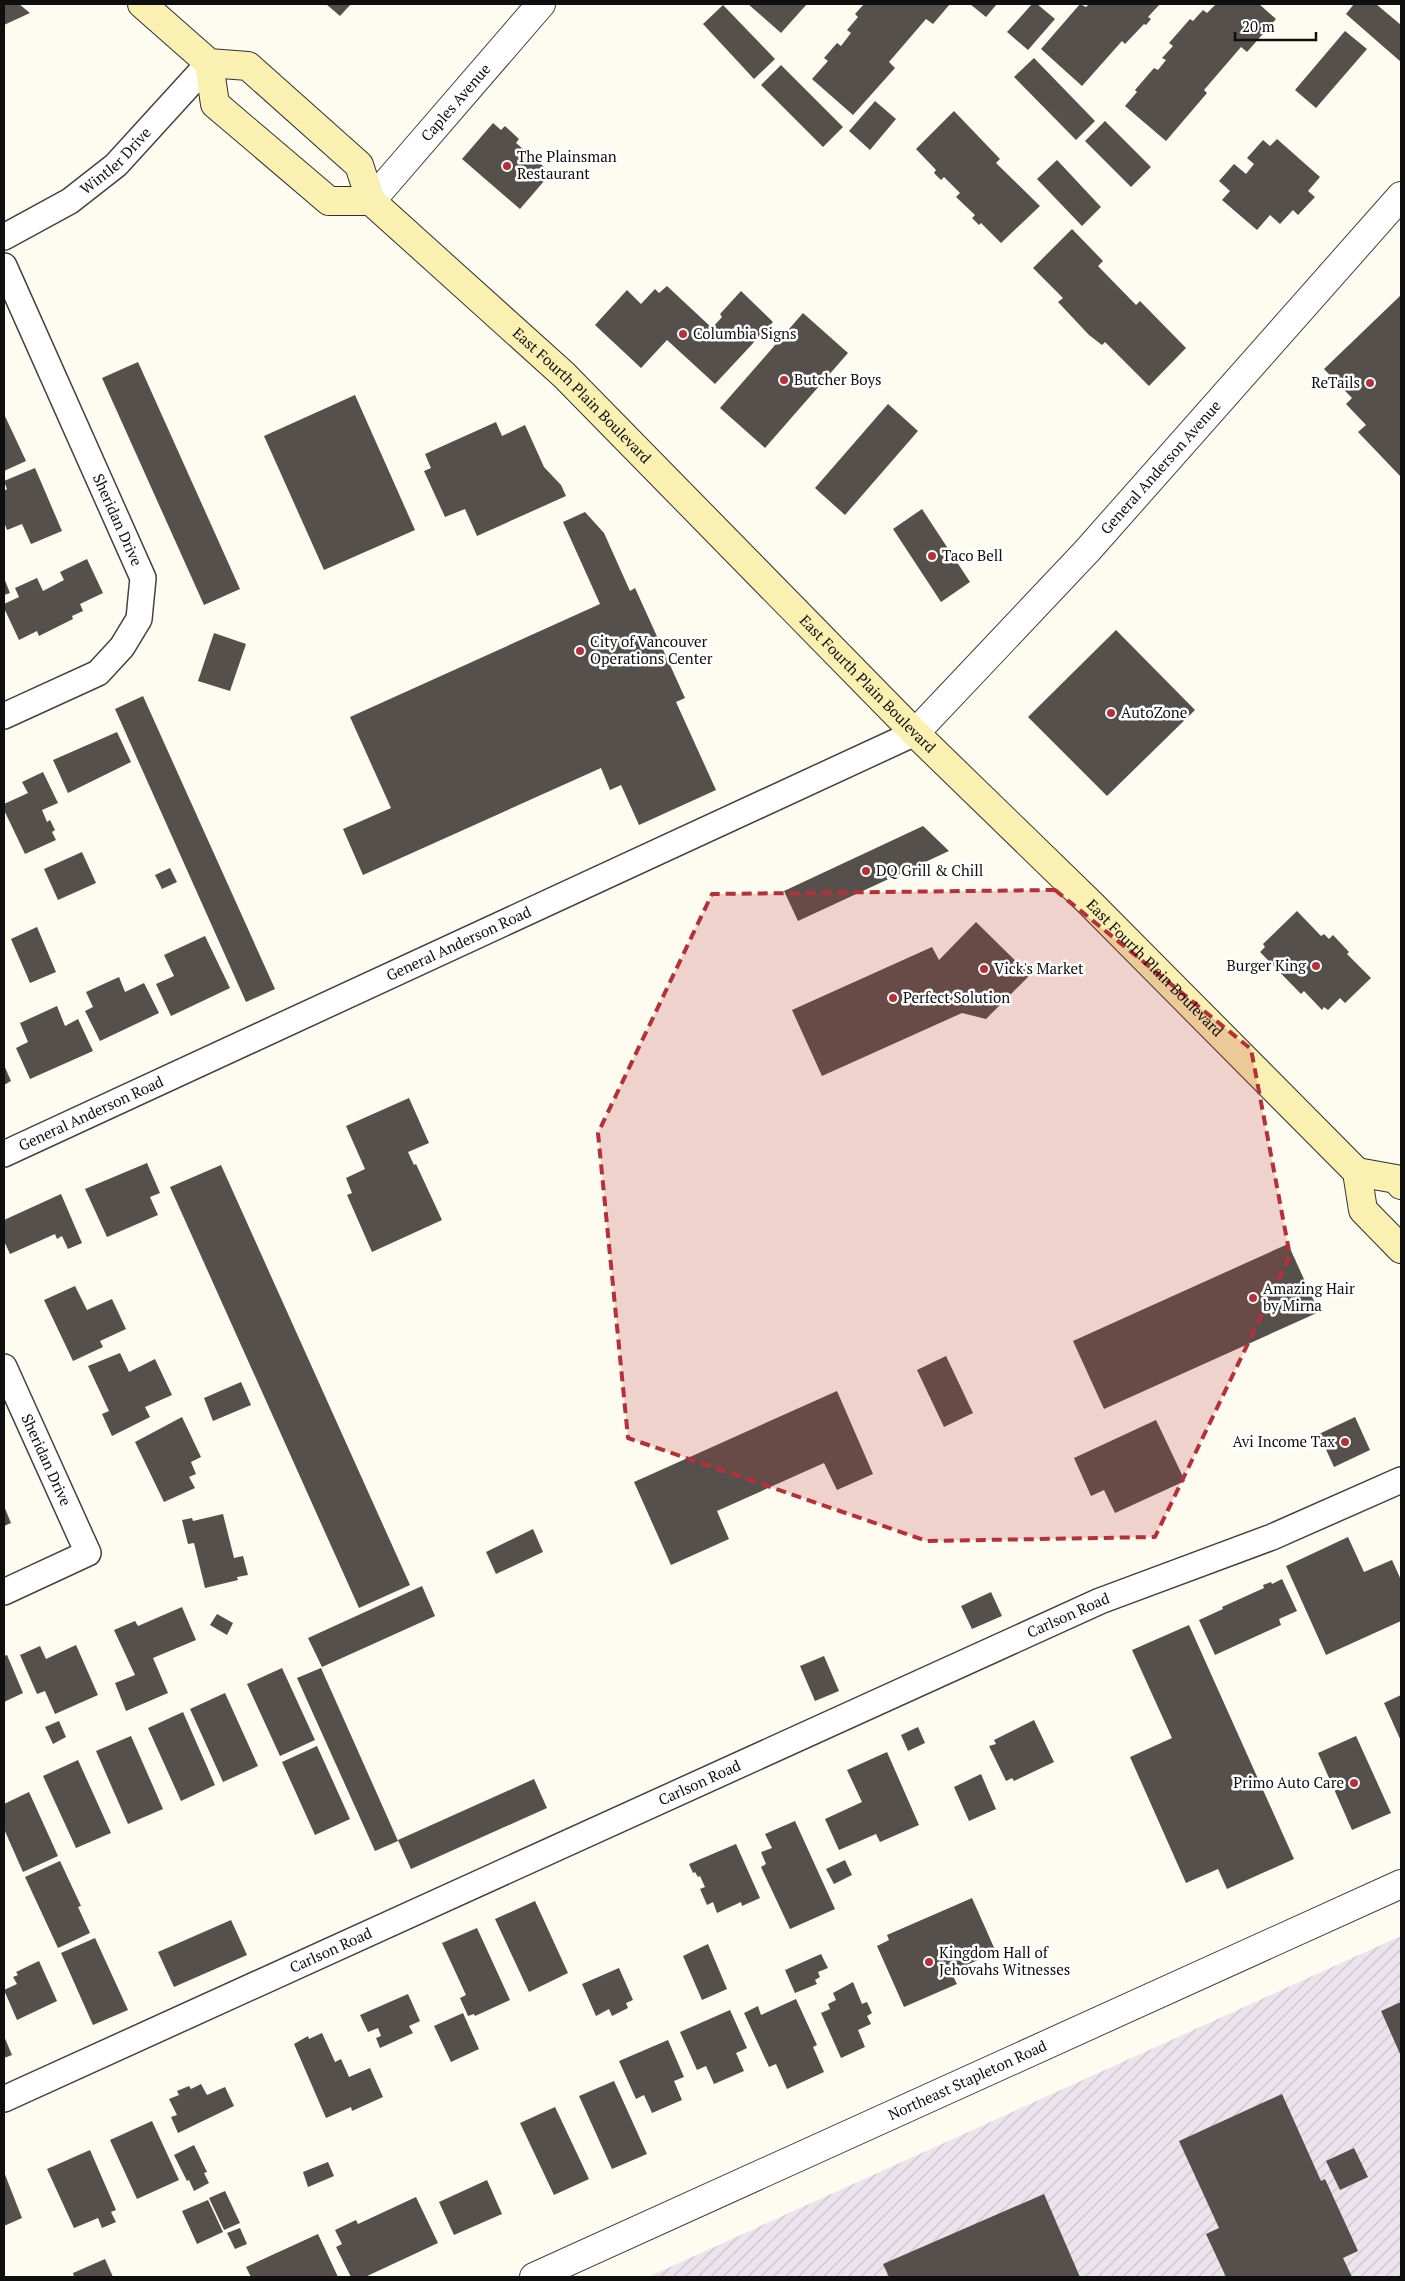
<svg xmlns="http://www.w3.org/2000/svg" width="1405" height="2281" font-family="'PT Serif',serif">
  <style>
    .industrial { fill: url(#industrial-furrows) }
    .building { fill: #56504c }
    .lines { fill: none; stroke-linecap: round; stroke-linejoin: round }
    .minor-casing { stroke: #424242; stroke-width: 28 }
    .tertiary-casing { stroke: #424242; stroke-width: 30 }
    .secondary-casing { stroke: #313131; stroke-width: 30 }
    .minor { stroke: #fff; stroke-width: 25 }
    .tertiary { stroke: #fff; stroke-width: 28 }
    .secondary { stroke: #f9f0b1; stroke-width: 28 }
    .marked { fill: #b53039; fill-opacity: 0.2; stroke: #b53039; stroke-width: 4; stroke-dasharray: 10 6; stroke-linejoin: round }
    .poi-dot { fill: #b53039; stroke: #fff; stroke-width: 2 }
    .labels { text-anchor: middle; stroke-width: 5; stroke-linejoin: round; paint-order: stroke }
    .street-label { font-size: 15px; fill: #0f0f0f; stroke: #fff }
    .poi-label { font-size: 15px; fill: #0f0f0f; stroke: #fff; text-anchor: start }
  </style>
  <defs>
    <pattern id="industrial-furrows" width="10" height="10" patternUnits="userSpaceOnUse" patternTransform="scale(1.25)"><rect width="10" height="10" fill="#ebe4ec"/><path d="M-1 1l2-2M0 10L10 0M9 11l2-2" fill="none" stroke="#c8c2c9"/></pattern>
  </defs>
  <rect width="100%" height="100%" fill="#fefbf1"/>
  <!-- industrial -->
  <polygon class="industrial" points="1401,1936 1401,2277 648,2277"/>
  <!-- building -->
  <g class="building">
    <polygon points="4,4 19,4 30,13 4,25"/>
    <polygon points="326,4 351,4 340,16"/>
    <polygon points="748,4 807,4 781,33"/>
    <polygon points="864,4 950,4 933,24 926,19 889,62 895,68 853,115 812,79 828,61 824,58 837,43 841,46 851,33 847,30 858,17 855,14"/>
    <polygon points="970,4 997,4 986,17"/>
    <polygon points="1032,4 1037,4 1055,19 1028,50 1007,32"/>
    <polygon points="1080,4 1086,7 1089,4 1160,4 1148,17 1151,19 1146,25 1144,24 1125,44 1122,41 1082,86 1041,49"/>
    <polygon points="1216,4 1259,4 1276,19 1247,52 1241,47 1204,90 1207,93 1166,141 1125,106 1137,92 1135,90 1154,68 1158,70 1166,60 1162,58 1173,46 1169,43 1190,19 1193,21 1203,10 1207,13"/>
    <polygon points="1354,4 1376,4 1401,25 1401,62 1346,14"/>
    <polygon points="723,5 775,59 754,79 703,24"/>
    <polygon points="1345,31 1367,49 1316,108 1295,90"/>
    <polygon points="1034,58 1095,121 1076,140 1014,77"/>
    <polygon points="781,65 843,127 823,147 761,85"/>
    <polygon points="875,101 896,119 870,150 849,131"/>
    <polygon points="954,111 1000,159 996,163 1040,206 1001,243 981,223 979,225 972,218 975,215 956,197 960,193 944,177 941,180 934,173 936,170 916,149"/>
    <polygon points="1105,121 1151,167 1131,187 1085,141"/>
    <polygon points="493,123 501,130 505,126 519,139 516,143 551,173 520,209 462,159"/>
    <polygon points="1277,139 1320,177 1308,191 1315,197 1298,215 1293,210 1280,224 1270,215 1257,230 1222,200 1230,191 1219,181 1234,164 1246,174 1254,164 1247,158 1263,140 1270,146"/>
    <polygon points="1057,160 1101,207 1082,226 1037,179"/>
    <polygon points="1072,229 1103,261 1098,266 1136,305 1140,301 1186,348 1149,386 1105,342 1102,345 1089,335 1058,302 1063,298 1033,268"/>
    <polygon points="667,286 712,328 722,317 720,314 741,291 773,322 715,384 667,340 641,368 595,325 627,290 641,304 655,289 659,293"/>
    <polygon points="1401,295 1401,477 1358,432 1366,425 1346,404 1352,398 1324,369"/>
    <polygon points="803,313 848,353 765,448 720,408"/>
    <polygon points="138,362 240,589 204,605 102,378"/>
    <polygon points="355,395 415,530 324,570 264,436"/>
    <polygon points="888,404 918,431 845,515 815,488"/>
    <polygon points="4,414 26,461 4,471"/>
    <polygon points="496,422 502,436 525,425 544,467 561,485 566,496 477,536 465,509 445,517 424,471 431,468 425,454"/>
    <polygon points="35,468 62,531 31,544 22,524 7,530 4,522 4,491 7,489 4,481"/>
    <polygon points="922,509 970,582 941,602 893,529"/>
    <polygon points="585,512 604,533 630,591 635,588 685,698 676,702 716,790 639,825 621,785 610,790 601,768 363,875 343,829 391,808 350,717 600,604 563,522"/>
    <polygon points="87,559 103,593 80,604 83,611 72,616 73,619 39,636 37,631 19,640 4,608 4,604 19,597 15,588 37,578 43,591 64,580 60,572"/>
    <polygon points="4,578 10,593 4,595"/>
    <polygon points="1116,630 1195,710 1107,796 1028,717"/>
    <polygon points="214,633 246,644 230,691 198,681"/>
    <polygon points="143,696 275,989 246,1002 115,709"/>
    <polygon points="117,732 131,762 68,793 53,760"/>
    <polygon points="43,772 58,803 42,810 47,822 50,820 55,830 52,832 56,840 25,854 4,810 4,804 28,793 22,782"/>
    <polygon points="923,826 949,851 798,921 784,891"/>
    <polygon points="82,852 96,883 58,900 44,869"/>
    <polygon points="170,868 177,882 162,889 155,875"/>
    <polygon points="1297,911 1321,936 1324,934 1329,939 1333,935 1349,952 1347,954 1371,978 1345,1003 1340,998 1328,1010 1324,1007 1322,1010 1304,991 1301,994 1260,952 1265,947 1263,944"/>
    <polygon points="976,922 1030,975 986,1019 962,1013 822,1076 792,1010 932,947 939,960"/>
    <polygon points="37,927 56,972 30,983 11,939"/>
    <polygon points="205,936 230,988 171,1016 156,984 174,976 164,955"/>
    <polygon points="119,977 125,992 144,983 159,1013 100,1041 85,1011 93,1007 86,992"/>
    <polygon points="57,1006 65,1026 78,1019 93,1051 30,1079 16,1048 28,1042 20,1023"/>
    <polygon points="4,1065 11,1081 4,1085"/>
    <polygon points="409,1098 429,1143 408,1152 414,1165 416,1164 442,1220 372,1252 347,1195 352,1193 346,1178 365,1169 346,1126"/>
    <polygon points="147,1163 160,1193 150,1197 158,1215 107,1237 85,1189"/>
    <polygon points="221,1165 410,1585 359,1608 170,1187"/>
    <polygon points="61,1194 82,1243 68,1249 62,1236 57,1239 55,1234 10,1254 4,1241 4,1220"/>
    <polygon points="1288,1244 1319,1312 1104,1409 1073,1341"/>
    <polygon points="75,1286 87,1310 112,1299 126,1329 100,1341 103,1347 73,1361 44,1300"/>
    <polygon points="120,1353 129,1372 155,1359 172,1395 145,1407 150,1417 112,1436 102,1414 109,1411 88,1366"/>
    <polygon points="946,1356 973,1413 944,1427 917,1370"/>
    <polygon points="241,1382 251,1405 213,1421 204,1398"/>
    <polygon points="837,1391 873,1474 837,1490 824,1463 717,1511 729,1539 671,1565 634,1482"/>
    <polygon points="182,1417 201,1457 191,1462 196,1474 189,1477 195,1488 164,1502 135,1442"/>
    <polygon points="1355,1417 1370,1450 1334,1467 1319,1434"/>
    <polygon points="1156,1420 1185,1481 1115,1513 1104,1490 1091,1496 1074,1458"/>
    <polygon points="4,1506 11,1523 4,1526"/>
    <polygon points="223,1514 234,1558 243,1556 248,1575 237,1577 238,1580 205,1588 194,1543 188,1544 182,1520 192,1518 193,1521"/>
    <polygon points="533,1529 543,1552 496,1574 486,1552"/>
    <polygon points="1348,1537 1364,1572 1392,1560 1401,1580 1401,1621 1326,1655 1286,1566"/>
    <polygon points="1282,1579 1297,1611 1279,1619 1281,1625 1215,1655 1199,1620 1223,1609 1222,1607 1264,1588 1263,1585 1271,1582 1272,1584"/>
    <polygon points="422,1586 435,1616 322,1667 308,1638"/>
    <polygon points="991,1592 1002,1616 972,1629 961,1606"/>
    <polygon points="182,1607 196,1640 153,1658 168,1693 126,1711 115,1683 135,1675 114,1630 135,1621 138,1626"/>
    <polygon points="217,1614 233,1623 227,1635 210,1625"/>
    <polygon points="1189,1625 1294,1859 1227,1889 1218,1869 1186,1883 1130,1757 1172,1738 1132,1650"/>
    <polygon points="76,1645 98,1695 55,1714 45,1691 37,1694 20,1655 40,1646 46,1659"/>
    <polygon points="7,1655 23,1693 4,1702 4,1656"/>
    <polygon points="824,1656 839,1691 815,1701 800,1666"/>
    <polygon points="282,1668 315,1740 280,1756 247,1684"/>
    <polygon points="321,1668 398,1841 375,1851 297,1678"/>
    <polygon points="225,1693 258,1766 223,1782 190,1709"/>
    <polygon points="1401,1695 1401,1741 1384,1703"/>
    <polygon points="183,1712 215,1785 181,1801 148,1728"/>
    <polygon points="1034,1720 1054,1762 1014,1781 1012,1778 1006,1781 989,1746 996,1744 994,1740"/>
    <polygon points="59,1721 66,1737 53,1744 45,1727"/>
    <polygon points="918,1727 925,1743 908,1751 901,1735"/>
    <polygon points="131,1736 163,1809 128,1824 96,1751"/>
    <polygon points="1356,1736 1391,1813 1352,1830 1318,1753"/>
    <polygon points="317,1746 350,1819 315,1835 282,1762"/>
    <polygon points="887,1752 919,1825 880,1842 876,1834 839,1850 825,1819 862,1802 847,1770"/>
    <polygon points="78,1760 111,1833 76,1848 43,1776"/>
    <polygon points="981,1774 996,1809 969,1821 954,1787"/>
    <polygon points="534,1779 547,1808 411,1869 398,1840"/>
    <polygon points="29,1792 58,1856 23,1872 4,1829 4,1804"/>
    <polygon points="795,1821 835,1909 790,1929 761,1867 766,1864 761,1852 772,1848 765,1834"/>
    <polygon points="736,1844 760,1898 742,1906 741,1902 717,1913 713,1902 707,1905 700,1889 705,1887 700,1876 698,1877 695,1872 693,1873 689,1864"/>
    <polygon points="845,1860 852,1875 834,1884 826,1869"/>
    <polygon points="60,1861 81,1906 78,1907 90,1933 58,1948 25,1877"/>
    <polygon points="972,1898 996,1952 951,1972 957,1984 904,2007 877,1946 889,1940 887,1935"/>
    <polygon points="535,1901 568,1973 529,1992 495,1919"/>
    <polygon points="231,1920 247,1955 174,1987 158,1952"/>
    <polygon points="477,1928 510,2000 475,2016 474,2014 468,2016 460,1998 466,1995 442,1943"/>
    <polygon points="95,1938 128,2010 93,2025 61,1953"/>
    <polygon points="708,1944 727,1989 702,2000 683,1956"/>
    <polygon points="821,1954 828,1968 818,1972 820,1977 815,1980 817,1984 795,1993 785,1970"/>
    <polygon points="39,1961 57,2001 17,2020 4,1990 17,1984 13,1977 18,1975 16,1972"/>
    <polygon points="619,1968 633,2000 626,2003 628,2008 612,2016 609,2009 596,2016 582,1984"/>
    <polygon points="853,1982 862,2004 867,2002 872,2013 867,2016 871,2024 858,2030 865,2047 841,2058 821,2013 830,2009 828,2004 836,2000 833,1993"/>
    <polygon points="408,1994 420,2021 409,2026 413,2033 380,2048 376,2038 381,2036 378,2028 368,2032 360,2015"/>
    <polygon points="796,1999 817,2045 813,2047 824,2072 787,2089 776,2064 769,2067 744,2013 758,2006 761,2015"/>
    <polygon points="1401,2002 1401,2056 1381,2011"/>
    <polygon points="730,2010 747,2048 736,2053 744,2071 714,2084 706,2066 697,2070 680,2032"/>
    <polygon points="463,2013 479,2049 451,2062 434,2026"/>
    <polygon points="322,2033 335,2062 341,2059 349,2077 370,2068 383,2097 352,2111 351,2107 326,2118 294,2044 308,2036 309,2039"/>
    <polygon points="4,2036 12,2055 4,2058"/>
    <polygon points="668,2040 684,2077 674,2081 682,2100 652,2113 644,2095 636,2099 619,2061"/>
    <polygon points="614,2081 647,2154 612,2169 579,2096"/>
    <polygon points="201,2084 207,2095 225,2087 234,2106 178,2133 171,2117 177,2115 169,2099 179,2095 177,2091 189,2086 191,2089"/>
    <polygon points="1282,2094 1321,2181 1325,2179 1358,2251 1343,2258 1352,2277 1226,2277 1206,2234 1219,2228 1179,2141"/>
    <polygon points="555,2107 589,2179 554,2195 520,2123"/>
    <polygon points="152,2121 179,2180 137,2199 110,2140"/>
    <polygon points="194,2145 207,2172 204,2173 209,2183 194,2191 189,2180 187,2181 174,2155"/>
    <polygon points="1354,2148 1368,2177 1340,2190 1326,2161"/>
    <polygon points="90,2150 116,2210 111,2212 116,2222 102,2228 98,2218 74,2228 47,2169"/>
    <polygon points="328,2162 334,2176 308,2187 303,2172"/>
    <polygon points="4,2172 22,2218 4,2226"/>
    <polygon points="487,2180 502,2214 454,2235 439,2202"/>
    <polygon points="225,2191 240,2223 224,2230 209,2198"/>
    <polygon points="1044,2194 1080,2277 889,2277 883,2264"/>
    <polygon points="416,2197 438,2243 365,2277 351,2277 336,2247 342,2244 335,2230 356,2220 358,2224"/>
    <polygon points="208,2200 223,2232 197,2244 182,2211"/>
    <polygon points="240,2228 247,2244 235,2249 227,2233"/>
    <polygon points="318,2234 338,2277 251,2277 246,2267"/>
    <polygon points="105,2259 113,2277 74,2277 73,2273"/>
  </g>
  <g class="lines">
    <!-- minor casing -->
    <g class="minor-casing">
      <g id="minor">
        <path id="s1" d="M4 237 70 201 116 165 209 63"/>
        <path id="s2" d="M4 266 143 578 139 619 122 647 98 673 4 716"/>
        <path id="s3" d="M4 1154 915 733"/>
        <path id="s4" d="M4 1367 88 1553 4 1592"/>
        <path id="s5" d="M4 2099 1100 1601 1272 1537 1401 1480"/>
      </g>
    </g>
    <!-- tertiary casing -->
    <g class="tertiary-casing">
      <g id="tertiary">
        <path id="s6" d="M371 201 541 4"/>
        <path id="s7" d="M915 733 1087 551 1401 196"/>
        <path id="s8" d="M534 2277 1401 1884"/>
      </g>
    </g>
    <!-- secondary casing -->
    <g class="secondary-casing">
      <g id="secondary">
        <path id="s9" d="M142 4 209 63 248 66 359 165 371 201 564 375 915 733 1091 904 1357 1172 1363 1210 1401 1249"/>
        <polyline points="209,63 215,104 329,201 371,201"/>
        <polyline points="1357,1172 1396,1179 1401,1185"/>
      </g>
    </g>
    <!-- minor -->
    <use href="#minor" class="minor"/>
    <!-- tertiary -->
    <use href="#tertiary" class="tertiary"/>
    <!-- secondary -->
    <use href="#secondary" class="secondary"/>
  </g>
  <!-- marked area -->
  <path class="marked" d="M1055 890 1251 1049 1290 1256 1155 1537 927 1541 628 1438 598 1133 712 894Z"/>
  <!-- markers -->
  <g class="poi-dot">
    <circle cx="507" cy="166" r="5"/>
    <circle cx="683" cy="334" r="5"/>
    <circle cx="784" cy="380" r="5"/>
    <circle cx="1370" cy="383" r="5"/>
    <circle cx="932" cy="556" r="5"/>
    <circle cx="580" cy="651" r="5"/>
    <circle cx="1111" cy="713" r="5"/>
    <circle cx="866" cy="871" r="5"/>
    <circle cx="1316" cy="966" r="5"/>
    <circle cx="984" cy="969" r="5"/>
    <circle cx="893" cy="998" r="5"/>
    <circle cx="1253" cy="1298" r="5"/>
    <circle cx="1345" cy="1442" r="5"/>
    <circle cx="1354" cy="1783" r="5"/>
    <circle cx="929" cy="1962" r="5"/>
  </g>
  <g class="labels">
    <!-- street labels -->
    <g class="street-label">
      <text dy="5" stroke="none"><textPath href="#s6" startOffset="130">Caples Avenue</textPath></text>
      <text dy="5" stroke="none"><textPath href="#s1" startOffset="136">Wintler Drive</textPath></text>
      <text dy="5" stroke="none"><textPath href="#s9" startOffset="602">East Fourth Plain Boulevard</textPath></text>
      <text dy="5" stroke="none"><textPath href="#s7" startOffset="362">General Anderson Avenue</textPath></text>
      <text dy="5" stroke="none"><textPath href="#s2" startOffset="278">Sheridan Drive</textPath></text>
      <text dy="5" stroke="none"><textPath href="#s9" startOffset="1008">East Fourth Plain Boulevard</textPath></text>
      <text dy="5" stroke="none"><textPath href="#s3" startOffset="501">General Anderson Road</textPath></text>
      <text dy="5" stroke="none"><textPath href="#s9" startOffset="1412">East Fourth Plain Boulevard</textPath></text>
      <text dy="5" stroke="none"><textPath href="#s3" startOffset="96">General Anderson Road</textPath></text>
      <text dy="5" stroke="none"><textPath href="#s4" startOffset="102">Sheridan Drive</textPath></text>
      <text dy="5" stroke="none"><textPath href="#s5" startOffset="1169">Carlson Road</textPath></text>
      <text dy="5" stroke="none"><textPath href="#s5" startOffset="764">Carlson Road</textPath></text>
      <text dy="5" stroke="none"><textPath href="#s5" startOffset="359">Carlson Road</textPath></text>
      <text dy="5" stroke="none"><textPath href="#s8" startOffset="476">Northeast Stapleton Road</textPath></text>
    </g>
    <!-- poi labels -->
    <g class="poi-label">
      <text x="517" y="162">The Plainsman<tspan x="517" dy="17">Restaurant</tspan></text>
      <text x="693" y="339">Columbia Signs</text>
      <text x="794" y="385">Butcher Boys</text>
      <text x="1360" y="388" text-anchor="end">ReTails</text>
      <text x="942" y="561">Taco Bell</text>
      <text x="590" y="647">City of Vancouver<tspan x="590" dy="17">Operations Center</tspan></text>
      <text x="1121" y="718">AutoZone</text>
      <text x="876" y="876">DQ Grill &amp; Chill</text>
      <text x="1306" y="971" text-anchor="end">Burger King</text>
      <text x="994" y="974">Vick's Market</text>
      <text x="903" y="1003">Perfect Solution</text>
      <text x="1263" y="1294">Amazing Hair<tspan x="1263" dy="17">by Mirna</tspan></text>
      <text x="1335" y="1447" text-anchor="end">Avi Income Tax</text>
      <text x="1344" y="1788" text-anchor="end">Primo Auto Care</text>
      <text x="939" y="1958">Kingdom Hall of<tspan x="939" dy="17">Jehovahs Witnesses</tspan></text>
    </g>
  </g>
  <!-- border -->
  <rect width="1405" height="2281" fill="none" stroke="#0f0f0f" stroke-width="10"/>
  <!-- scale -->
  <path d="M1235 32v8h81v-8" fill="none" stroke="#0f0f0f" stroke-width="2.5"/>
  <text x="1242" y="32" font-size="15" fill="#0f0f0f" stroke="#ffffff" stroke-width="4" paint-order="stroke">20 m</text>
</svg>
